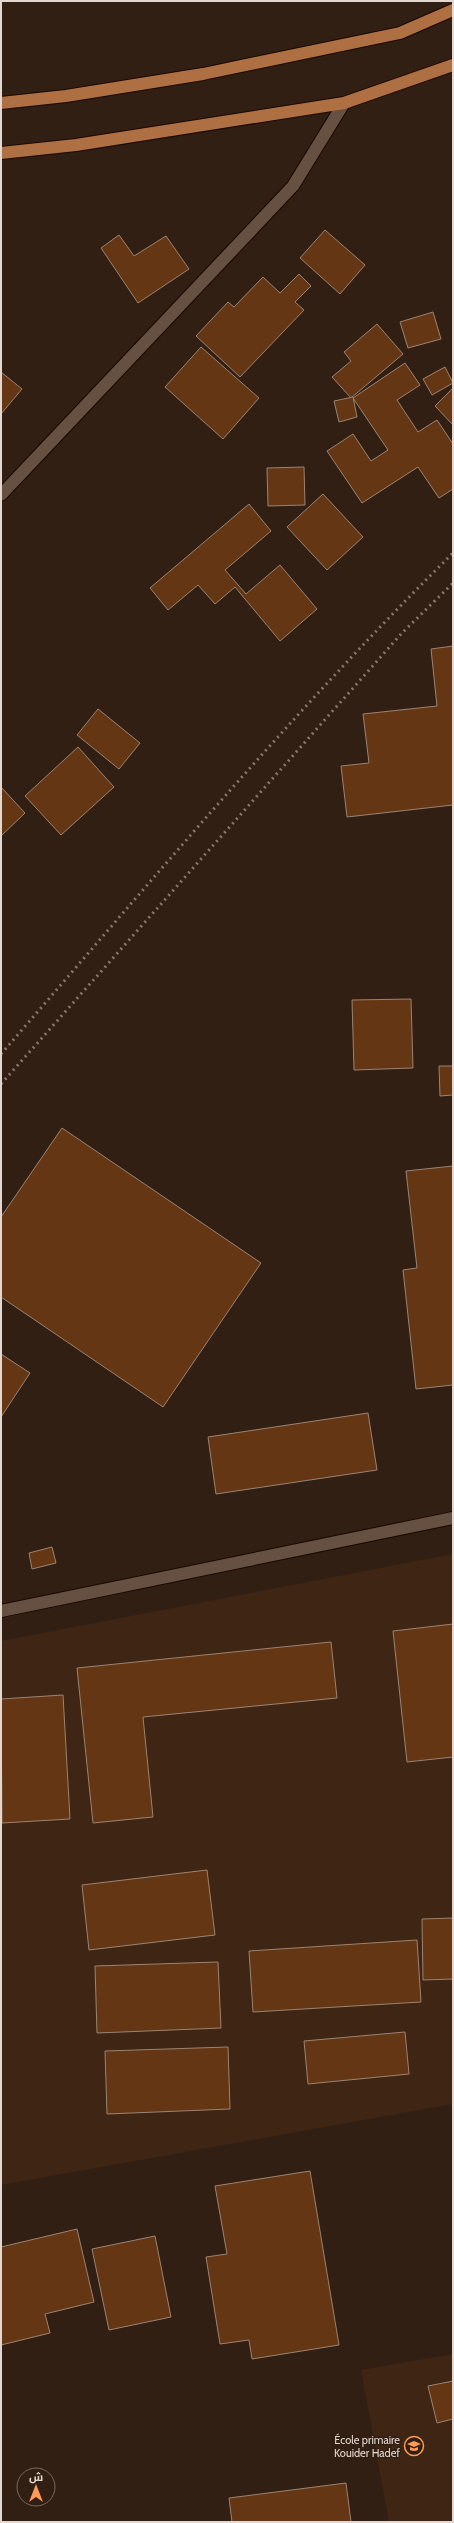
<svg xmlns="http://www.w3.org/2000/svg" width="454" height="2523" font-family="Cabin,Cairo,sans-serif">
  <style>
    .built { fill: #3e2514 }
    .building { fill: #653613; stroke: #9b8374 }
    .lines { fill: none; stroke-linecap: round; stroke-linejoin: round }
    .minor-casing { stroke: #190801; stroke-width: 14 }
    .major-casing { stroke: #190801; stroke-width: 14 }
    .minor { stroke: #655042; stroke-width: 12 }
    .major { stroke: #ae6f43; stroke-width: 12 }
    .rail { stroke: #87766c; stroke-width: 3; stroke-dasharray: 2 4; stroke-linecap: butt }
    .labels { text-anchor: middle; stroke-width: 3; stroke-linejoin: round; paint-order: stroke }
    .poi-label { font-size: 11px; fill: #e4d7cf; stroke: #321f13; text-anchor: end }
  </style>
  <rect width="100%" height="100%" fill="#321f13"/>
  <!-- built -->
  <g class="built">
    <polygon points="453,1554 453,2104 1,2185 1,1641"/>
    <polygon points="453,2354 453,2522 389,2522 361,2370"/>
  </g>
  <!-- building -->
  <g class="building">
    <polygon points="325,230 365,265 340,294 300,258"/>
    <polygon points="119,235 134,256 166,236 189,269 138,303 101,248"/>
    <polygon points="299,274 311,286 295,302 304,310 240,377 196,336 228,302 234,307 263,277 280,293"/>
    <polygon points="433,312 441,339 408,348 400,322"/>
    <polygon points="377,324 403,354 351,398 332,377 351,361 344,352"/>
    <polygon points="201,347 259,398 223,439 165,387"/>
    <polygon points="405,363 420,385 397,400 418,432 437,420 453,444 453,489 439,498 418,467 362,503 327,451 353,434 371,461 388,450 353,398"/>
    <polygon points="445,367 453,383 432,395 423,379"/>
    <polygon points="1,372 22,389 1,414"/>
    <polygon points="453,388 453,425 435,406"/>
    <polygon points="353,397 357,417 339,422 334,401"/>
    <polygon points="304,467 305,505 268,506 267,468"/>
    <polygon points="323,494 363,537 327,570 287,527"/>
    <polygon points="249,504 271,531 225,570 246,594 280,565 317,609 280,641 235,587 215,604 198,585 168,610 150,588"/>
    <polygon points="453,646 453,805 347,817 341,766 369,763 363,714 437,706 431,649"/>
    <polygon points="98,709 140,743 119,769 77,735"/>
    <polygon points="78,747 114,787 61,835 25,796"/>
    <polygon points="1,787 25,813 1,836"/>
    <polygon points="411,999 413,1068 354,1070 352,1000"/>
    <polygon points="439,1066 453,1066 453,1095 440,1096"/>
    <polygon points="62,1128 261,1263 163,1407 1,1297 1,1217"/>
    <polygon points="453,1166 453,1385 416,1389 403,1270 417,1268 406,1171"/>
    <polygon points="1,1354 30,1373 1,1417"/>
    <polygon points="368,1413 377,1470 216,1494 208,1437"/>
    <polygon points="52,1547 56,1563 32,1569 29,1553"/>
    <polygon points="453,1624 453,1757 407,1762 393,1631"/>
    <polygon points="331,1642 337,1698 143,1717 153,1817 93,1823 77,1668"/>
    <polygon points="63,1695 70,1819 2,1823 1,1699"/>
    <polygon points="207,1870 215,1935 89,1950 82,1885"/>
    <polygon points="453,1918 453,1979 423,1980 422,1919"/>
    <polygon points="417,1940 421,2002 253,2012 249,1951"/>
    <polygon points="218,1962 221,2028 97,2033 95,1966"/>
    <polygon points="405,2032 409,2074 308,2084 304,2041"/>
    <polygon points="228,2047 230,2109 107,2114 105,2051"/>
    <polygon points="310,2171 339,2345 252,2359 249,2340 220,2344 206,2257 227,2254 215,2186"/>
    <polygon points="77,2229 94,2302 45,2314 50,2333 1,2345 1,2247"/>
    <polygon points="155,2236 171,2317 109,2330 92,2249"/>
    <polygon points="453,2381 453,2419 437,2423 428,2386"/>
    <polygon points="346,2483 351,2522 232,2522 229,2498"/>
  </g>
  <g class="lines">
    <!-- minor casing -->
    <g class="minor-casing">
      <g id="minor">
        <polyline points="1,495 293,186 344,103"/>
        <polyline points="1,1611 453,1518"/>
      </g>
    </g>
    <!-- major casing -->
    <g class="major-casing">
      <g id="major">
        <polyline points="1,103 66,96 203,74 400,33 453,10"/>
        <polyline points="1,153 76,145 344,103 453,65"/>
      </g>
    </g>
    <!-- minor -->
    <use href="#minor" class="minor"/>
    <!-- major -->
    <use href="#major" class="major"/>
    <!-- rail -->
    <g class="rail">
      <path d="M1 1054C148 885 293 711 453 553"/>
      <polyline points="1,1084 402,633 453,583"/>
    </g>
  </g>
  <!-- icons -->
  <defs>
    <g id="school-ring" transform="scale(1)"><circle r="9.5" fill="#321f13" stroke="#fe9c57" stroke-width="1.5"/><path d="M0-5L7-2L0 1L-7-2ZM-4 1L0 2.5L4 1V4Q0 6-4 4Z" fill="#fe9c57"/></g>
  </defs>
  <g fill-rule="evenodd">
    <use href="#school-ring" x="414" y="2446"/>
  </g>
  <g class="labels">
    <!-- poi labels -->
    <g class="poi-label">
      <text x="400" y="2444">École primaire<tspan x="400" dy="13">Kouider Hadef</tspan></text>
    </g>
  </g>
  <!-- border -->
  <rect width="454" height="2523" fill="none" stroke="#e4d7cf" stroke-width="4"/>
  <!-- north arrow -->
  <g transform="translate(36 2487)"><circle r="19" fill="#321f13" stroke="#79695e"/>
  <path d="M0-3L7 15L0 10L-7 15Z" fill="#fe9c57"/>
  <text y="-6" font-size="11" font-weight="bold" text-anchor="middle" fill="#e4d7cf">ش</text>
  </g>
</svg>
